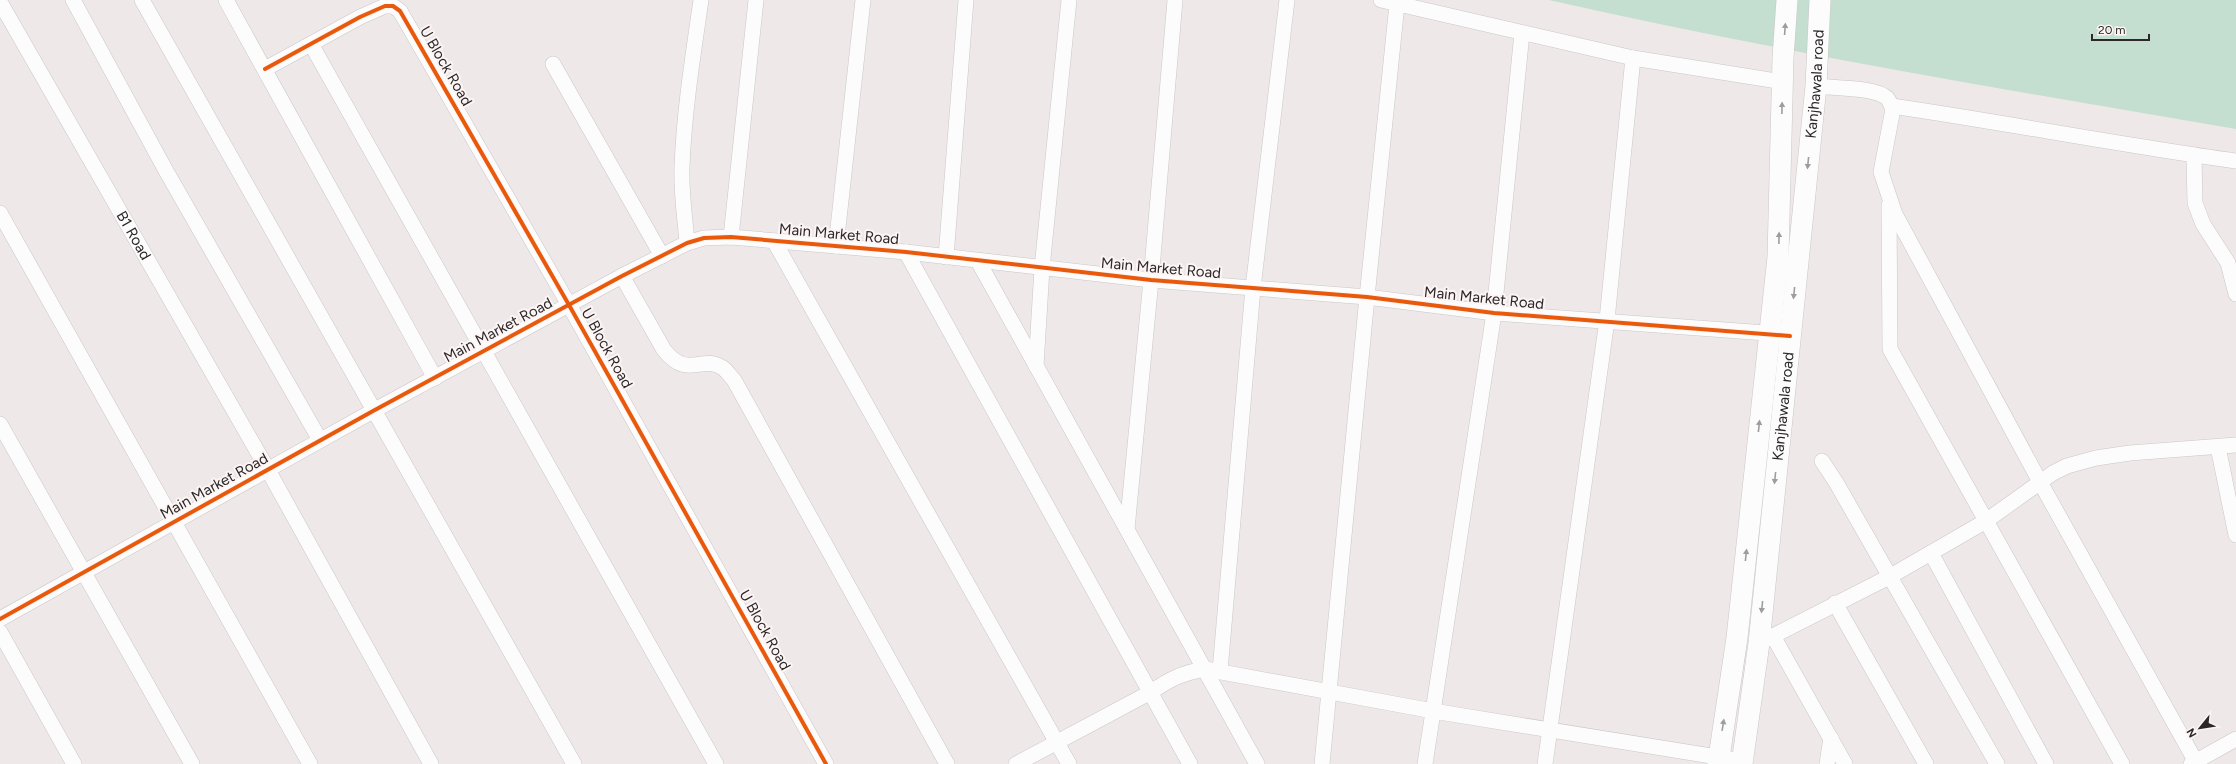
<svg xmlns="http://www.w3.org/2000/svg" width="2236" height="764" font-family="Figtree,sans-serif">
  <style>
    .water { fill: #c4ded0 }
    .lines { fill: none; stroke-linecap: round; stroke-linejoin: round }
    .street-casing { stroke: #cbc6c7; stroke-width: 16 }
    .secondary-casing { stroke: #cbc6c7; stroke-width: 22 }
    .street { stroke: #fcfcfc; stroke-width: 15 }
    .secondary { stroke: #fcfcfc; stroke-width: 21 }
    .cycleway-casing { stroke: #fdf4f4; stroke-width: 6 }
    .cycleway { stroke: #e8590c; stroke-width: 4 }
    .oneway { fill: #9e9d9d }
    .labels { text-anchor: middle; stroke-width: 4; stroke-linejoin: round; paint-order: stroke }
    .street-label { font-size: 15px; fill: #2c2829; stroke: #fdf4f4 }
  </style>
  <rect width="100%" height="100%" fill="#eee8e9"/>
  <!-- water -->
  <path class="water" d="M1549 0H2236V129C2006 90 1776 51 1549 0Z"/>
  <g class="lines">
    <!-- street casing -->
    <g class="street-casing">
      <g id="street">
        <polyline points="73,0 165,169 320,440"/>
        <polyline points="142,0 574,764"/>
        <polyline points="226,0 435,378"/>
        <polyline points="1381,0 1633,58 1783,82"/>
        <path id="s1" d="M0 2 268 470 431 764"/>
        <polyline points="311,44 716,764"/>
        <polyline points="553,64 662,256"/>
        <polyline points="265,69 360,17 385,6 393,6 400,11 569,305 826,764"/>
        <path d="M1816 86C1831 88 1876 87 1887 98 1890 101 1891 106 1893 109L1881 172 1895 214 2040 482 2197 764"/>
        <path d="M1892 106C2007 123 2121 145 2236 161"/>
        <polyline points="2194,155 2195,203 2203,224 2228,263 2236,294"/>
        <polyline points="1889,205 1890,349 2122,764"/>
        <polyline points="0,213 310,764"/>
        <polyline points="731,237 756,0"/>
        <polyline points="774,241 1069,764"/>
        <path d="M687 243C685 218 681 193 682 167 684 111 693 56 701 0"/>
        <polyline points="836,246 863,0"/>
        <polyline points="906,252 1190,764"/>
        <polyline points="946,257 966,0"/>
        <polyline points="978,261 1257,764"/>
        <path d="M622 276 664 350C688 380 701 354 723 368 727 371 731 377 734 380L947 764"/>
        <polyline points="1036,366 1042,268 1069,0"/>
        <polyline points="0,424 192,764"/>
        <polyline points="2218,447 2236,535"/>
        <polyline points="1822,461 1837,484 1997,764"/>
        <polyline points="1127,529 1151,280 1175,0"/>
        <polyline points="1931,553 2046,764"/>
        <polyline points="1835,603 1926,764"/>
        <polyline points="0,619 373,411 622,276 687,243 704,238 731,237 906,252 1151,280 1367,297 1494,313 1780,334"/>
        <polyline points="0,632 74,764"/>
        <polyline points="1773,636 1845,764"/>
        <polyline points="1759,643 1889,577 1986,521 2053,473 2067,466 2096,458 2130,453 2236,445"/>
        <polyline points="1220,671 1253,288 1287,0"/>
        <path d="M1016 764 1151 692C1170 679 1182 673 1205 669L1433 711 1742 761"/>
        <polyline points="1322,764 1367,297 1397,4"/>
        <polyline points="1425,764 1494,313 1522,33"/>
        <polyline points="1545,764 1607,320 1633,58"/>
        <polyline points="1827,764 1831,738"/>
        <polyline points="2191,764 2236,739"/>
      </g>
    </g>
    <!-- secondary casing -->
    <g class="secondary-casing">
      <g id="secondary">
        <polyline points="1718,764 1737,638 1778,257 1783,58 1787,0"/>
        <path id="s2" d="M1742 764 1759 643 1816 86 1820 0"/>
      </g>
    </g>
    <!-- street -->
    <use href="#street" class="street"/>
    <!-- secondary -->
    <use href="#secondary" class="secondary"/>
    <!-- cycleway casing -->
    <g class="cycleway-casing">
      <g id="cycleway">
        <polyline points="265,69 360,17 385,6 393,6 400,11 569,305 826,764"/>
        <polyline points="0,619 373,411 622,276 687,243 704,238 731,237 906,252 1151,280 1367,297 1494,313 1790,336"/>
      </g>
    </g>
    <!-- cycleway -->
    <use href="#cycleway" class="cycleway"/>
  </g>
  <!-- one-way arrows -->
  <defs><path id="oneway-solid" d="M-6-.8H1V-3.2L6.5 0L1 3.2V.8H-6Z"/></defs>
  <g class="oneway">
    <use href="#oneway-solid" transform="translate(1785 29) rotate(-86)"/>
    <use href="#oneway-solid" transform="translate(1782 108) rotate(-89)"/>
    <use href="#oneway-solid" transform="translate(1808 163) rotate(96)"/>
    <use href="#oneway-solid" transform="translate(1779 238) rotate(-89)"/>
    <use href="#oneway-solid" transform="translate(1794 293) rotate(96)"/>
    <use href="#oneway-solid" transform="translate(1759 426) rotate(-84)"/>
    <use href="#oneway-solid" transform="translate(1775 478) rotate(96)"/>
    <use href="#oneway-solid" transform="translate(1746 555) rotate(-84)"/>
    <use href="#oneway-solid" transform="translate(1762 607) rotate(96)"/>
    <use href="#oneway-solid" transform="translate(1723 725) rotate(-81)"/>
  </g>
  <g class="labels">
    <!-- street labels -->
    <g class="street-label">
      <text transform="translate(446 66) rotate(60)" y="5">U Block Road</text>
      <text dy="5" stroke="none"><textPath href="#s2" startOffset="684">Kanjhawala road</textPath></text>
      <text transform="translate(839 234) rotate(5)" y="5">Main Market Road</text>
      <text dy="5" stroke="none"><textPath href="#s1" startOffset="269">B1 Road</textPath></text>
      <text transform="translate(1161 268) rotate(5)" y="5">Main Market Road</text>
      <text transform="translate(1484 298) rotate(6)" y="5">Main Market Road</text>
      <text transform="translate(498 330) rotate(-28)" y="5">Main Market Road</text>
      <text transform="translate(607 348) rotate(61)" y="5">U Block Road</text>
      <text dy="5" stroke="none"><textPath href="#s2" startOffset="360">Kanjhawala road</textPath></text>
      <text transform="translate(214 486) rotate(-29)" y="5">Main Market Road</text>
      <text transform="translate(765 630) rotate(61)" y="5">U Block Road</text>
    </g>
  </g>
  <!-- north arrow -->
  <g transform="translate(2200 728) rotate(240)" stroke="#fdf4f4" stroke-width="3" paint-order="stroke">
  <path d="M0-3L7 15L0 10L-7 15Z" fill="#2c2829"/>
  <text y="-6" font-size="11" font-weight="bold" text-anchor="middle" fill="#2c2829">N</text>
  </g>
  <!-- scale -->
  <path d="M2092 34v6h57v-6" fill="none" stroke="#2c2829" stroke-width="2"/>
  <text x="2098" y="34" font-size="12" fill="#2c2829" stroke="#fdf4f4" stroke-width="3" paint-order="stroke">20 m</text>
</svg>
